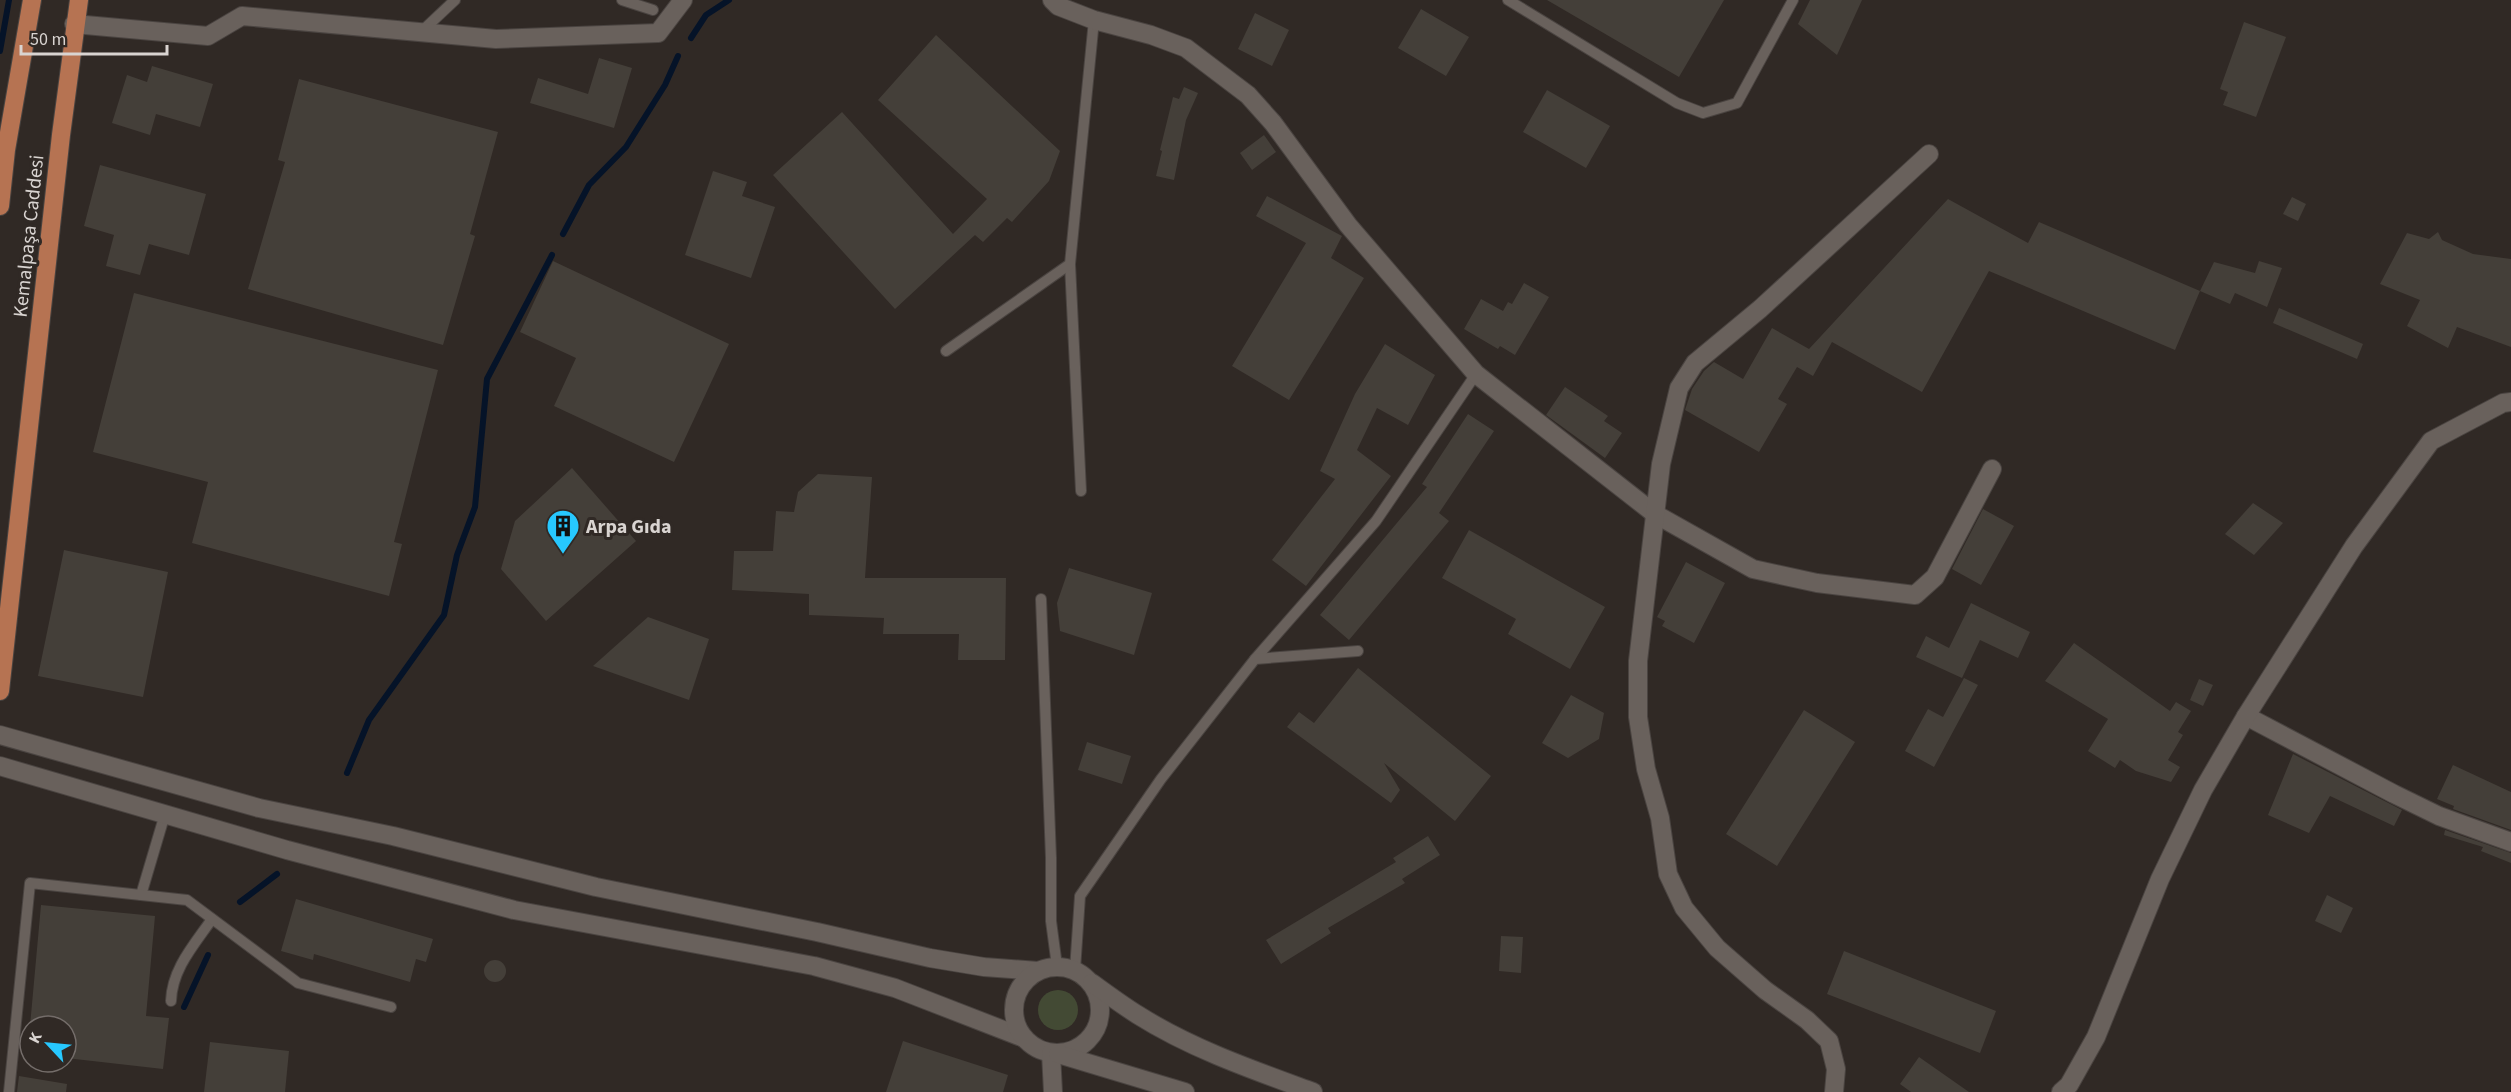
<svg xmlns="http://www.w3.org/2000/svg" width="2511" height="1092" font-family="'Source Sans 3',sans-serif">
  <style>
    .green { fill: #434a34 }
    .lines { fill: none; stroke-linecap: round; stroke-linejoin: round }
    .stream { stroke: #051328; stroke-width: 6 }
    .building { fill: #443f39 }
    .lane-casing { stroke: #4a4441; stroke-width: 12 }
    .street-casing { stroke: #4a4441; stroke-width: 20 }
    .secondary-casing { stroke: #4a4441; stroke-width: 20 }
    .primary-casing { stroke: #4a4441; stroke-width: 20 }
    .lane { stroke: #69615c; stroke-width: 10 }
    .street { stroke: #69615c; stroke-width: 18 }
    .secondary { stroke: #69615c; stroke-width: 18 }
    .primary { stroke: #b67352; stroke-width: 18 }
    .labels { text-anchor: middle; stroke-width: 6; stroke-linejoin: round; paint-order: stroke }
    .street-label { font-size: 20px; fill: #d9d4d1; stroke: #302925 }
    .poi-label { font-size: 20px; font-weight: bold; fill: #d9d4d1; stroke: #302925; text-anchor: start }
  </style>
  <rect width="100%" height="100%" fill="#302925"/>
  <!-- green -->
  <circle class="green" cx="1058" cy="1010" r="20"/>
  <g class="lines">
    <!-- stream -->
    <g class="stream">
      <polyline points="691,38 706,15 729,0"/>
      <polyline points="0,51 9,0"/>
      <polyline points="563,234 589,185 626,147 665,85 678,56"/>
      <polyline points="347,773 369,720 444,615 457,555 475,507 487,379 552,255"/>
      <polyline points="240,902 277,874"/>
      <polyline points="184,1007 208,955"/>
    </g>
  </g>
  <!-- building -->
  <g class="building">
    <polygon points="1547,0 1724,0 1679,77"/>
    <polygon points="1810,0 1862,0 1837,55 1798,24"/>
    <polygon points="1421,9 1469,37 1446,76 1398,48"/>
    <polygon points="1255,13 1289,30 1272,66 1238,49"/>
    <polygon points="2244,22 2286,37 2256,117 2223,105 2228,92 2220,89"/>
    <polygon points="936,35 1060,151 1049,181 1012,222 1007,218 983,242 975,235 895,309 773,175 842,112 953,234 987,199 878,100"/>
    <polygon points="599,58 632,68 614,128 530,103 538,78 588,94"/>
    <polygon points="152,66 213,84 200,127 156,114 150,135 112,123 127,75 147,82"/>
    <polygon points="299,79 498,132 470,234 475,236 443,345 248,289 285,162 278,160"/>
    <polygon points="1184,87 1198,93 1186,120 1174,180 1156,176 1162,151 1160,150 1173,97 1179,99"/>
    <polygon points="1547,90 1610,126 1586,168 1523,132"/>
    <polygon points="1264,135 1276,152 1252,170 1240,153"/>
    <polygon points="100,165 206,194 189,255 149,244 140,275 106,266 114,235 84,226"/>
    <polygon points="713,171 747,182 742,196 775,207 751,278 685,255"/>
    <polygon points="1267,196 1342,236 1331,258 1364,278 1289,400 1232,366 1306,243 1256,216"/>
    <polygon points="2292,197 2306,204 2298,221 2283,214"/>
    <polygon points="1948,199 2028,243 2039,222 2200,291 2214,262 2255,273 2259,261 2282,268 2267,307 2235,293 2230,304 2200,291 2175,350 1989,271 1922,392 1832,342 1813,376 1797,367 1778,399 1787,404 1759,452 1685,410 1692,389 1704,371 1714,362 1743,379 1772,328 1809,349"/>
    <polygon points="2438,232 2442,240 2473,254 2511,259 2511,347 2457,327 2448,348 2407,326 2420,300 2380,284 2407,233 2429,239"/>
    <polygon points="553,261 729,344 674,462 554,406 576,358 520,332"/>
    <polygon points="1524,283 1549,297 1515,355 1500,346 1498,349 1464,329 1481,299 1503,311 1508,302 1512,304"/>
    <polygon points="134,293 438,370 394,542 402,544 389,596 192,543 208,482 93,452"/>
    <polygon points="2279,308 2363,344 2357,359 2273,323"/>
    <polygon points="1385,344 1435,375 1408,425 1377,408 1357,450 1391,476 1306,586 1272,560 1335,479 1320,471 1355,394"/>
    <polygon points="1565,387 1608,416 1604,421 1622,433 1605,458 1546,415"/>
    <polygon points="1468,414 1494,431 1439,513 1449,521 1349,640 1320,615 1427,487 1422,484"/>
    <polygon points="572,468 636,541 546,621 501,569 515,521"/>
    <polygon points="818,474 872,477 865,578 1006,578 1005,660 958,660 959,634 883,634 884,618 809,615 809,594 732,590 734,551 773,551 776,511 794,512 798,492"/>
    <polygon points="2253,503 2283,523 2254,555 2225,534"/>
    <polygon points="1983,509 2014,526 1981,585 1952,569"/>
    <polygon points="1469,530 1605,607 1570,669 1508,634 1516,619 1442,578"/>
    <polygon points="64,550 168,572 143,697 38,676"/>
    <polygon points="1686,562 1725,583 1694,643 1662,626 1665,621 1657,617"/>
    <polygon points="1069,568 1152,593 1134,655 1060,631 1057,603"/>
    <polygon points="1971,603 2030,632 2018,658 1980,640 1962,678 1916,657 1926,636 1949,648"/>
    <polygon points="648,617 709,639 689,700 593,666"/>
    <polygon points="2074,643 2170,711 2176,702 2191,711 2178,732 2183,735 2168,760 2180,767 2171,782 2136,771 2120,760 2115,768 2088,751 2108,719 2045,681"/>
    <polygon points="1358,668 1491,776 1455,821 1384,763 1400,790 1391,803 1287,727 1299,712 1314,723"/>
    <polygon points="1964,678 1978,685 1934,767 1905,751 1928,709 1943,717"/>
    <polygon points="2199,679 2213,685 2203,706 2190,700"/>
    <polygon points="1571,695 1604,713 1599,739 1568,758 1542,743"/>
    <polygon points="1804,710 1855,742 1777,866 1726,834"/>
    <polygon points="1087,742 1131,756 1122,784 1078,770"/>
    <polygon points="2293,754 2402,810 2394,826 2330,796 2309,833 2268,815"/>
    <polygon points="2453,765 2511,792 2511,830 2453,809 2454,806 2437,799"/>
    <polygon points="2445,830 2511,853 2511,863 2481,851 2483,847 2444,835"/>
    <polygon points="1428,836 1440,855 1402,879 1405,883 1328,928 1331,933 1281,964 1266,940 1396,862 1393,858"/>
    <polygon points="2327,895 2353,908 2341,933 2315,921"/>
    <polygon points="296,899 433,939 426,962 416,959 410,982 314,954 313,960 281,951"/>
    <polygon points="41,905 155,916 146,1016 169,1018 163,1069 66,1058 66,1026 30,1026"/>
    <polygon points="1501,936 1523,937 1521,973 1499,971"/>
    <polygon points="1844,951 1996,1011 1980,1053 1827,994"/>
    <circle cx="495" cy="971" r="11"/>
    <polygon points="903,1041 1008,1075 1003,1092 886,1092"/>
    <polygon points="210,1042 289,1051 285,1092 204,1092"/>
    <polygon points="1919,1057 1969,1092 1911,1092 1900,1084"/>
    <polygon points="19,1076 67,1084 66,1092 17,1092"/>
  </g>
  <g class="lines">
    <!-- lane casing -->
    <g class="lane-casing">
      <g id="lane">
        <polyline points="622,0 653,10"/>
        <polyline points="1508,0 1677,103 1703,113 1737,103 1793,0"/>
        <polyline points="421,32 455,0"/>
        <polyline points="1070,264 1081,491"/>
        <polyline points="946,351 1070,264 1094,20"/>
        <polyline points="1041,599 1051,858 1051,921 1057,966"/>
        <polyline points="1255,659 1376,521 1476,374"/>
        <polyline points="141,895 165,814"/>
        <polyline points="1075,970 1080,896 1161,779 1255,659 1358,651"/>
        <path d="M171 1001C172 969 194 945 212 919"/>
        <polyline points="9,1092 30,883 187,900 298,983 391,1007"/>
      </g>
    </g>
    <!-- street casing -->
    <g class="street-casing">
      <g id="street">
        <polyline points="1052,0 1058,6 1094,20 1151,35 1186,48 1248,95 1273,123 1348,225 1476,374 1655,514 1753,569 1817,583 1915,595 1935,577 1992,469"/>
        <polyline points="74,24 208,36 242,16 496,39 658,33 683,0"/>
        <polyline points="2246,716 2394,794 2439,816 2511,842"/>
        <polyline points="1834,1092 1836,1069 1829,1041 1807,1020 1765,990 1717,948 1684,908 1668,874 1660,818 1646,769 1638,717 1638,661 1661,464 1679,388 1695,363 1760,309 1929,154"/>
        <polyline points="2061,1092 2069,1085 2096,1037 2160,879 2203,790 2246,716 2354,546 2431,441 2503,403 2511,402"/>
      </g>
    </g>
    <!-- secondary casing -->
    <g class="secondary-casing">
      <g id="secondary">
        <polyline points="0,735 259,808 393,836 596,887 817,932 930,958 984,967 1038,971"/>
        <polyline points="0,766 287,850 514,910 814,966 895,988 1024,1038"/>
        <circle cx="1057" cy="1010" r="43"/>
        <path d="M1092 983C1107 994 1122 1005 1138 1015 1192 1049 1253 1070 1313 1092"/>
        <polyline points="1051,1053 1053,1092"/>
        <polyline points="1058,1054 1185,1092"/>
      </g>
    </g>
    <!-- primary casing -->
    <g class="primary-casing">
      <g id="primary">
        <polyline points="0,206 6,150 32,0"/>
        <polyline points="0,691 61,135 79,0"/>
      </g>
    </g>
    <!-- lane -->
    <use href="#lane" class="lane"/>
    <!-- street -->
    <use href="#street" class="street"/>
    <!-- secondary -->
    <use href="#secondary" class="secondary"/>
    <!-- primary -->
    <use href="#primary" class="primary"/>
  </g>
  <!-- icons -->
  <defs>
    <g id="building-pin" transform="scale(1.725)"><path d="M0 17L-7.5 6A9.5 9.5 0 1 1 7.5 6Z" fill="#27c8ff" stroke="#302925"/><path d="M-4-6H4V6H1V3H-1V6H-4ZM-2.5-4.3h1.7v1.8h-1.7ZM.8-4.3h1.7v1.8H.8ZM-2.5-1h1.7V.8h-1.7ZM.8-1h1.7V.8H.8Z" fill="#111"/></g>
  </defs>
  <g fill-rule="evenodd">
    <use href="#building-pin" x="563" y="526"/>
  </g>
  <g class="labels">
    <!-- street labels -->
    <g class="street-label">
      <text transform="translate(28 236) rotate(-84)" y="7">Kemalpaşa Caddesi</text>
    </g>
    <!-- poi labels -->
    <g class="poi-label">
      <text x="586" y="533">Arpa Gıda</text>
    </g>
  </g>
  <!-- north arrow -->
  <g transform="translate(48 1044) rotate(296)"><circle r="28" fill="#302925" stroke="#746d6a" stroke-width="1.5"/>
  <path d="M0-4.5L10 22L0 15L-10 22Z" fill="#27c8ff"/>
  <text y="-9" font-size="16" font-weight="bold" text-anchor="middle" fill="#d9d4d1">K</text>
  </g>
  <!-- scale -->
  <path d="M21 45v9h146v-9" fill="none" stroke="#d9d4d1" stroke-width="3"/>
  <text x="30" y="45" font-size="18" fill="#d9d4d1" stroke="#302925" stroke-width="4.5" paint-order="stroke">50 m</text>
</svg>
